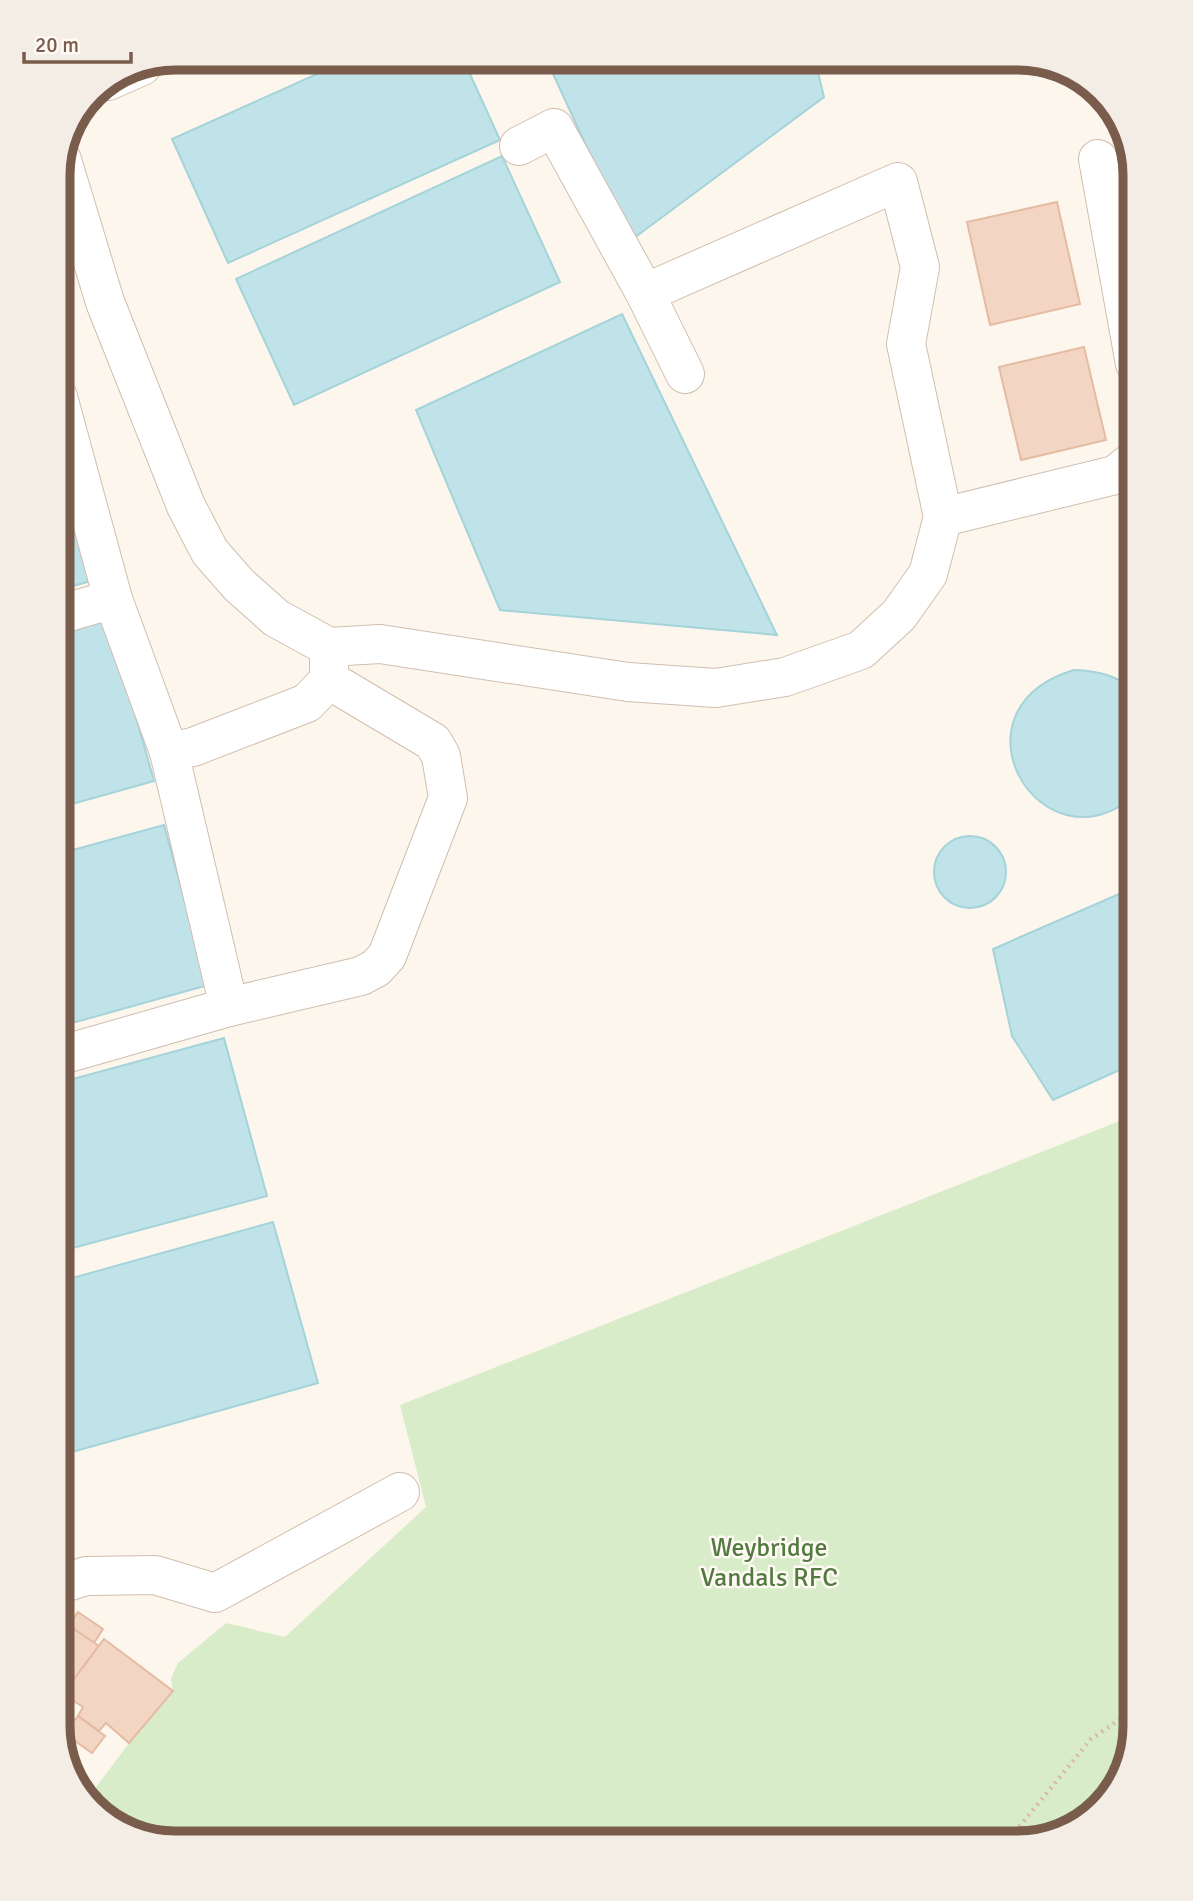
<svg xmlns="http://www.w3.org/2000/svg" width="1193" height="1901" font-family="Signika,sans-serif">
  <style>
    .green { fill: #d8ecc9 }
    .water { fill: #bfe3e8; stroke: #a5d3da; stroke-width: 2 }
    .building { fill: #f3d5c3; stroke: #e6bba3; stroke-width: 2 }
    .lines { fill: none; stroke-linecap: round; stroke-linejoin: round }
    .minor-casing { stroke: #d1beb0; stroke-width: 40 }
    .path { stroke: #d9b8a5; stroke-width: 4.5; stroke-dasharray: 2 5; stroke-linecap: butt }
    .minor { stroke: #fff; stroke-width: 38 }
    .labels { text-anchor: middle; stroke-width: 5; stroke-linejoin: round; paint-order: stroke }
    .park-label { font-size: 26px; fill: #537a41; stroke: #fffaf3 }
    .rim { fill: none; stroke: #7a5c4d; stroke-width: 9 }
  </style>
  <rect width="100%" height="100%" fill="#fdf6ec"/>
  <!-- green -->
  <polygon class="green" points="1135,1115 1135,1726 1116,1791 1070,1831 1018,1843 168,1843 110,1824 88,1798 129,1743 173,1691 171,1679 178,1663 226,1623 285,1637 426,1507 400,1405"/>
  <!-- water -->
  <g class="water">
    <polygon points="815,60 824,97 630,241 548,63"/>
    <polygon points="465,63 500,140 228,263 172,139 337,65"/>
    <polygon points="502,156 560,282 294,405 236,279"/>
    <polygon points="622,314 777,635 500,610 416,410"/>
    <polygon points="58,442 95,580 58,590"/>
    <polygon points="108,617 154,781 58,808 58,631"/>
    <path d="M1074 670C1099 671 1117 675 1135 692V795C1042 876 942 710 1074 670Z"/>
    <polygon points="164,825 208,985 58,1027 58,854"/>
    <circle cx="970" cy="872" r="36"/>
    <polygon points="1135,887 1135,1063 1053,1100 1012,1036 993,949"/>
    <polygon points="224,1038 267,1196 58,1252 58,1083"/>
    <polygon points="273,1222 318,1383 58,1456 58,1282"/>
  </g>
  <!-- building -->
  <g class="building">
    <polygon points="1057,202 1080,304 990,325 967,222"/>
    <polygon points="1084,347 1106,440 1021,460 999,367"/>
    <polygon points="78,1612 103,1629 94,1643 68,1626"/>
    <polygon points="62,1621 99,1646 58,1700 58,1627"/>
    <polygon points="104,1639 173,1691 129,1743 106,1723 99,1731 78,1716 83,1707 63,1694"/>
    <polygon points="78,1716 105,1736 92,1753 64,1733"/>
  </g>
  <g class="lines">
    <!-- minor casing -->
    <g class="minor-casing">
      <g id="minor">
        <polyline points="108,81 142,66"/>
        <polyline points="519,146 554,128 645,293 685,374"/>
        <polyline points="1098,159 1135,364"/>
        <polyline points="62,160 105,302 186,506 210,552 239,585 276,618 329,647 380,644 628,682 716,688 785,677 861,650 899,615 928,574 943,517 906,344 920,267 898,182 645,293"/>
        <polyline points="58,397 113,599"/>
        <polyline points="943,517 1115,475 1135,459"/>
        <polyline points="58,615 113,599 169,752"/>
        <polyline points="229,1007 361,976 376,968 387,956 448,798 441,756 433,742 329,680"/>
        <polyline points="58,1056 229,1007 169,752 193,747 307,703 329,680 329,647"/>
        <polyline points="58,1585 86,1576 155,1575 215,1593 400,1492"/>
      </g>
    </g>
    <!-- path -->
    <polyline class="path" points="1006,1843 1091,1739 1135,1709"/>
    <!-- minor -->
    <use href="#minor" class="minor"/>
  </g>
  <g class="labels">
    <!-- park labels -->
    <g class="park-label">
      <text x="769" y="1556">Weybridge<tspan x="769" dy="30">Vandals RFC</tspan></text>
    </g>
  </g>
  <!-- crop -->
  <path d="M0 0H1193V1901H0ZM175 70H1018A105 105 0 0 1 1123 175V1726A105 105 0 0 1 1018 1831H175A105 105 0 0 1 70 1726V175A105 105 0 0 1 175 70Z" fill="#f4ede6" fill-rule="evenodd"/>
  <path class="rim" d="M175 70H1018A105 105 0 0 1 1123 175V1726A105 105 0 0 1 1018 1831H175A105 105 0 0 1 70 1726V175A105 105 0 0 1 175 70Z"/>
  <!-- scale -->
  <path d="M24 52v10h107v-10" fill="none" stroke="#7a5c4d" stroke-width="3.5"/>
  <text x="35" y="52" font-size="21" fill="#7a5c4d" stroke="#fffaf3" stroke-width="5" paint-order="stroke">20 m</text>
</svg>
